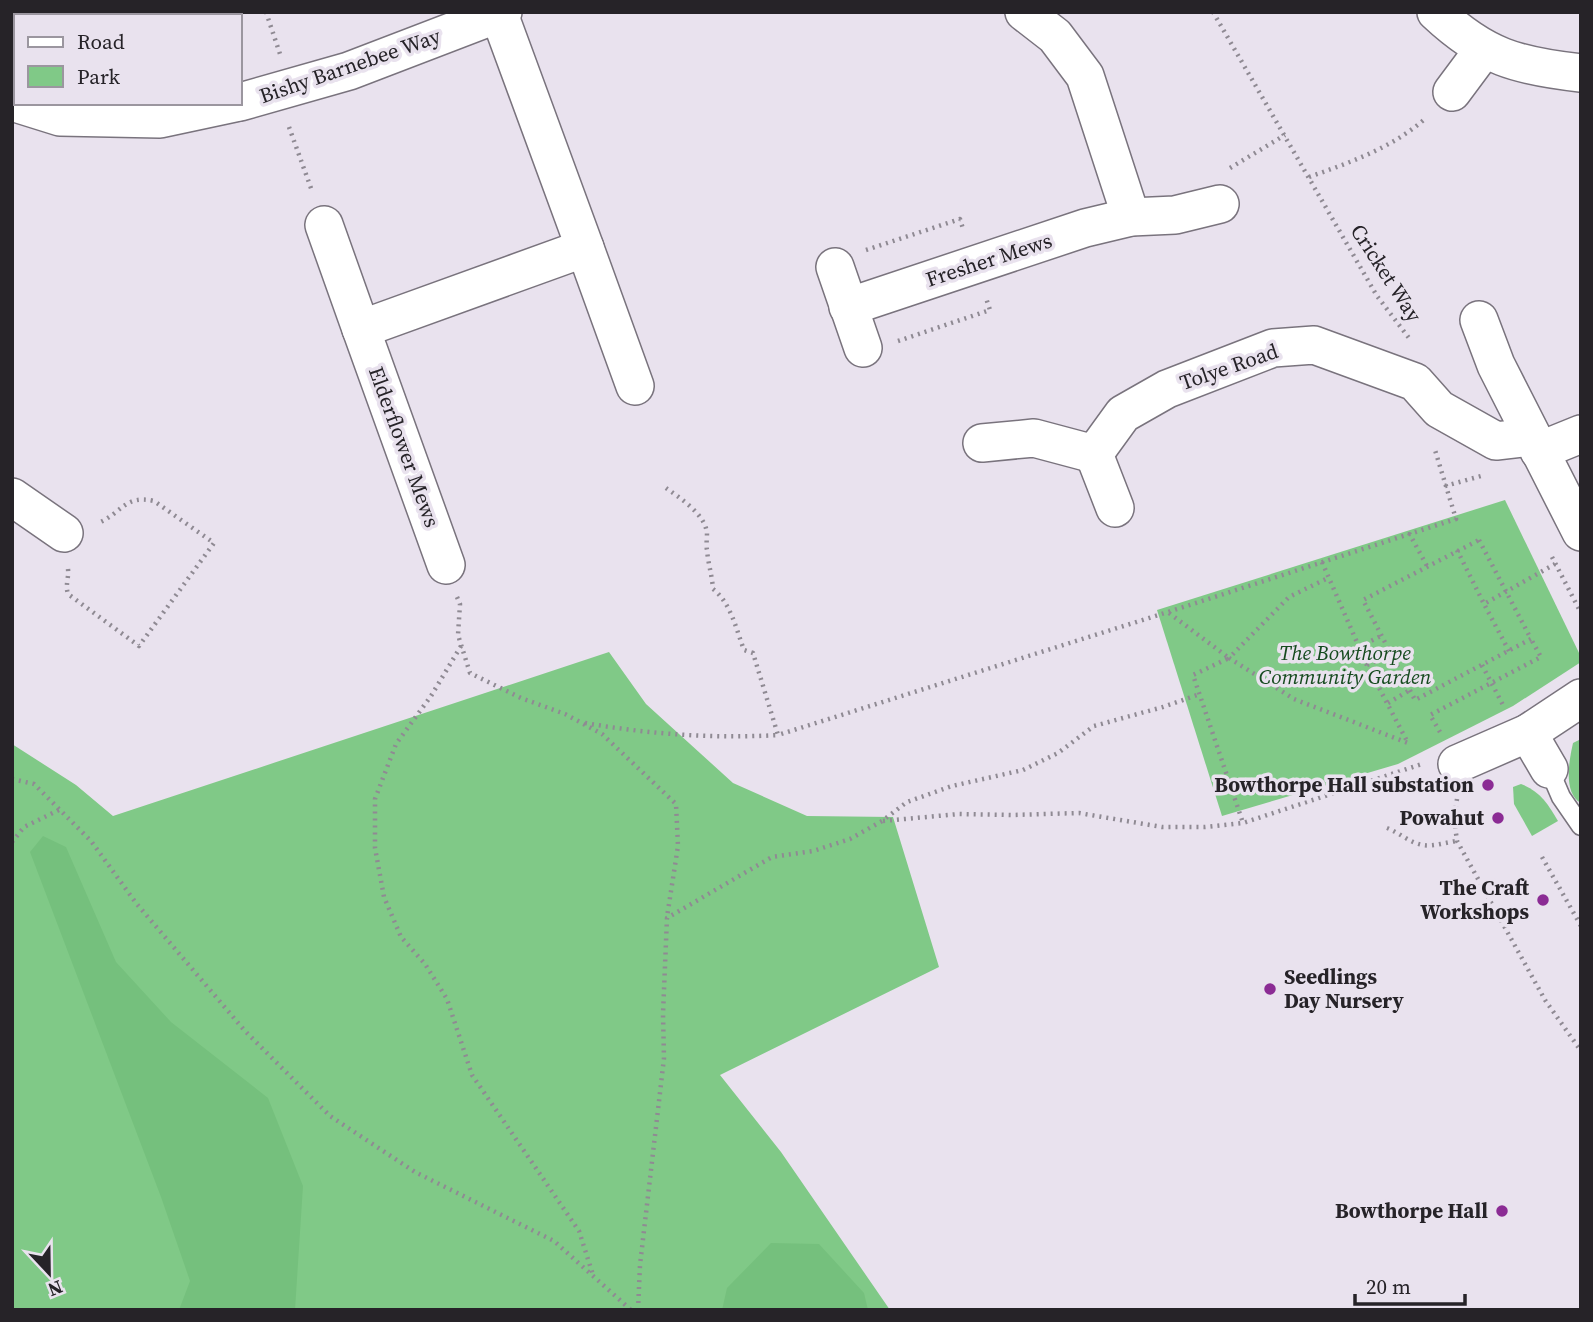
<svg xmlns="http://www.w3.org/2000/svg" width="1593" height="1322" font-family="'Source Serif 4',serif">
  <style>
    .green { fill: #80c987 }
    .forest { fill: #75c07d }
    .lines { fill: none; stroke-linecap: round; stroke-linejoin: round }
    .service-casing { stroke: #79737d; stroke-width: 21 }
    .minor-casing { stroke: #79737d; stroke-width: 40 }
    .path { stroke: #8f8a93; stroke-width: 4.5; stroke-dasharray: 2 5; stroke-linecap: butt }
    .service { stroke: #fff; stroke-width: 18 }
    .minor { stroke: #fff; stroke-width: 37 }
    .poi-dot { fill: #8b2b94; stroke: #e9e2ee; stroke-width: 2.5 }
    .labels { text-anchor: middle; stroke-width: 7; stroke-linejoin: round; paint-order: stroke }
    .street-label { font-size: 21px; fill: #262328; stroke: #e9e2ee }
    .park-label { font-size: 21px; font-style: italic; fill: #154a1e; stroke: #e9e2ee }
    .poi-label { font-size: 21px; font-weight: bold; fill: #262328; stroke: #e9e2ee; text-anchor: end }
  </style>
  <rect width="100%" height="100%" fill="#e9e2ee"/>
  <!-- green -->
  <g class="green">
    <polygon points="1505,500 1581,657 1581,662 1513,706 1398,764 1222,816 1157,610"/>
    <polygon points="609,652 646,704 733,783 807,816 893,817 939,967 720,1075 781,1152 890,1310 12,1310 12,744 76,785 113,816"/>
    <path d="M1579 740 1581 742V803C1563 793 1569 761 1573 743Z"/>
    <path d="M1521 784C1540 791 1548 804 1558 821L1532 836 1514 804 1513 787Z"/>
  </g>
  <!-- forest -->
  <g class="forest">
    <polygon points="43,836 66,847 116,962 171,1022 268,1098 303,1186 295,1310 179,1310 190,1281 161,1197 30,852"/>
    <polygon points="771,1243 819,1244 864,1293 868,1310 722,1310 727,1288"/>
  </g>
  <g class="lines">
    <!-- service casing -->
    <g class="service-casing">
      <polyline id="service" points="1549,769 1561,797 1581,826"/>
    </g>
    <!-- minor casing -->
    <g class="minor-casing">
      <g id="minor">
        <polyline points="1024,12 1055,36 1085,76 1131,217"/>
        <path d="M1436 12C1484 57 1517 66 1581 73"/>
        <polyline points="1452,92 1484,49"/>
        <polyline points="12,102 60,117 160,119 235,103"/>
        <polyline points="240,102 349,71 503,12"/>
        <polyline points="324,225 361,329"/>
        <polyline points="585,248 635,386"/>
        <polyline points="835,267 863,348"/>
        <polyline points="848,307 1085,228 1131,217 1175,215 1220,204"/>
        <polyline points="1479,320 1496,365 1581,532"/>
        <polyline points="982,443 1034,438 1094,454 1123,414 1167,389 1273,348 1314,345 1415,382 1439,409 1496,441 1532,437"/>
        <polyline points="1539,451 1581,434"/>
        <polyline points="1094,454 1115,508"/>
        <polyline points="12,497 64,533"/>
        <polyline points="446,565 361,329 585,248 499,14"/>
        <polyline points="1528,733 1549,769"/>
        <polyline points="1457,764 1528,733 1581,698"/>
      </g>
    </g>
    <!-- path -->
    <g class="path">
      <polyline points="266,12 280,54"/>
      <polyline points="1213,12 1377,296 1409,338"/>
      <polyline points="289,127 312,191"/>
      <polyline points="1230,168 1285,135"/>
      <path d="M1309 177C1351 162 1392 148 1426 118"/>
      <polyline points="866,250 960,219 963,229"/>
      <polyline points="898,341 990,310 986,298"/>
      <polyline points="1445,486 1481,476"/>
      <path d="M666 488C680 498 705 514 707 533 707 539 706 545 707 550 708 563 712 575 713 589 731 603 736 629 744 650L753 653 778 735 1168 612 1456 519 1435 450"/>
      <polyline points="1409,533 1427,566"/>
      <polygon points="1479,540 1531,639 1415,700 1363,600"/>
      <polyline points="1457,550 1484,604"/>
      <polyline points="1552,557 1581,613"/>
      <polyline points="1322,562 1359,647 1358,653 1367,665 1408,743 1294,699 1229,658 1289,597 1328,578"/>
      <path d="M68 569C69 578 65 585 68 594L139 646 214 543 154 501C125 494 121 514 98 523"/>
      <polyline points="457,597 460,604 458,635 470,673 521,698 565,714 602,734 676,804 678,846 667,917"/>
      <polyline points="1169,613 1229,658 1193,675 1243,823"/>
      <polyline points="461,646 431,696 396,744 375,799 375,848 384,897 401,937 425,964 447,999 472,1075 579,1231 593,1275"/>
      <polyline points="1359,647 1381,636"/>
      <polyline points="1509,651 1484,604 1555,564"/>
      <polyline points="1367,665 1391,654"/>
      <polyline points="1482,665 1503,705"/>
      <polyline points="1388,703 1410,690"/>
      <path d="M585 723C649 734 713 739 778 735"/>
      <polyline points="1440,732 1430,715 1541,657 1531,639"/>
      <polyline points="12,779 34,784 91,841 136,903 245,1031 330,1116 415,1172 554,1241 631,1310"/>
      <polyline points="1457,799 1454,818 1457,841 1545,1000 1581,1051"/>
      <polyline points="883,821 959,814 1012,815 1079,813 1162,827 1205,827 1243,823 1422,764"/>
      <path d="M1387 828C1400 833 1410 843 1423 845 1433 847 1447 842 1457 841"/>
      <polyline points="12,842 24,827 61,809"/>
      <polyline points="1542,857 1581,926"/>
      <polyline points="638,1310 640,1265 664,1058 663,1014 667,918 772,857 813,851 850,839 882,821 907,802 952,786 1023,770 1058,753 1094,726 1163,707 1200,694"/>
    </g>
    <!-- service -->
    <use href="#service" class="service"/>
    <!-- minor -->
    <use href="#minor" class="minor"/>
  </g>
  <!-- markers -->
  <g class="poi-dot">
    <circle cx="1488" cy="785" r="7"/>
    <circle cx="1498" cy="818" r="7"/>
    <circle cx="1543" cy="900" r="7"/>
    <circle cx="1270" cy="989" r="7"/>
    <circle cx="1502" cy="1211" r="7"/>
  </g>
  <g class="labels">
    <!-- street labels -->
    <g class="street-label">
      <text transform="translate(350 66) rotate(-19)" y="7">Bishy Barnebee Way</text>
      <text transform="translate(989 260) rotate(-18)" y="7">Fresher Mews</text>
      <text transform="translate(1386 273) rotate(57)" y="7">Cricket Way</text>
      <text transform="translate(1229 367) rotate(-19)" y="7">Tolye Road</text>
      <text transform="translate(404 447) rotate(70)" y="7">Elderflower Mews</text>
    </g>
    <!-- park labels -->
    <g class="park-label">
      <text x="1345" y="660">The Bowthorpe<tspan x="1345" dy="24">Community Garden</tspan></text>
    </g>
    <!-- poi labels -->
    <g class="poi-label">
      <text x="1474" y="792">Bowthorpe Hall substation</text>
      <text x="1484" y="825">Powahut</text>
      <text x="1529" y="895">The Craft<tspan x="1529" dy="24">Workshops</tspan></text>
      <text x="1284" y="984" text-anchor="start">Seedlings<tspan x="1284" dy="24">Day Nursery</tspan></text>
      <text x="1488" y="1218">Bowthorpe Hall</text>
    </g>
  </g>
  <!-- border -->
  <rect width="1593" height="1322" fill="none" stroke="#262328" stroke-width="28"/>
  <!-- legend -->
  <rect x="14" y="14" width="228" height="91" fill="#e9e2ee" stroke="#9b969f" stroke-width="2"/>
  <rect x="28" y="37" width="35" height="10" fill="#ffffff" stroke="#9b969f" stroke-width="2"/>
  <text x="77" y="49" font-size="21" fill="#262328">Road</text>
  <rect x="28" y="66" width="35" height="21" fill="#80c987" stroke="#9b969f" stroke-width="2"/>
  <text x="77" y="84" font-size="21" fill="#262328">Park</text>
  <!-- north arrow -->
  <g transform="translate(49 1273) rotate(158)" stroke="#e9e2ee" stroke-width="5" paint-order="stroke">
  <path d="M0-5L12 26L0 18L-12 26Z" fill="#262328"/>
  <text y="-10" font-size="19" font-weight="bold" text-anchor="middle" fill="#262328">N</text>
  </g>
  <!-- scale -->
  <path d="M1355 1294v10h110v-10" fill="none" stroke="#262328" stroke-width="3.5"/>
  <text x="1366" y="1294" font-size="21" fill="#262328" stroke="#e9e2ee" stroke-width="5" paint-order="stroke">20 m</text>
</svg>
